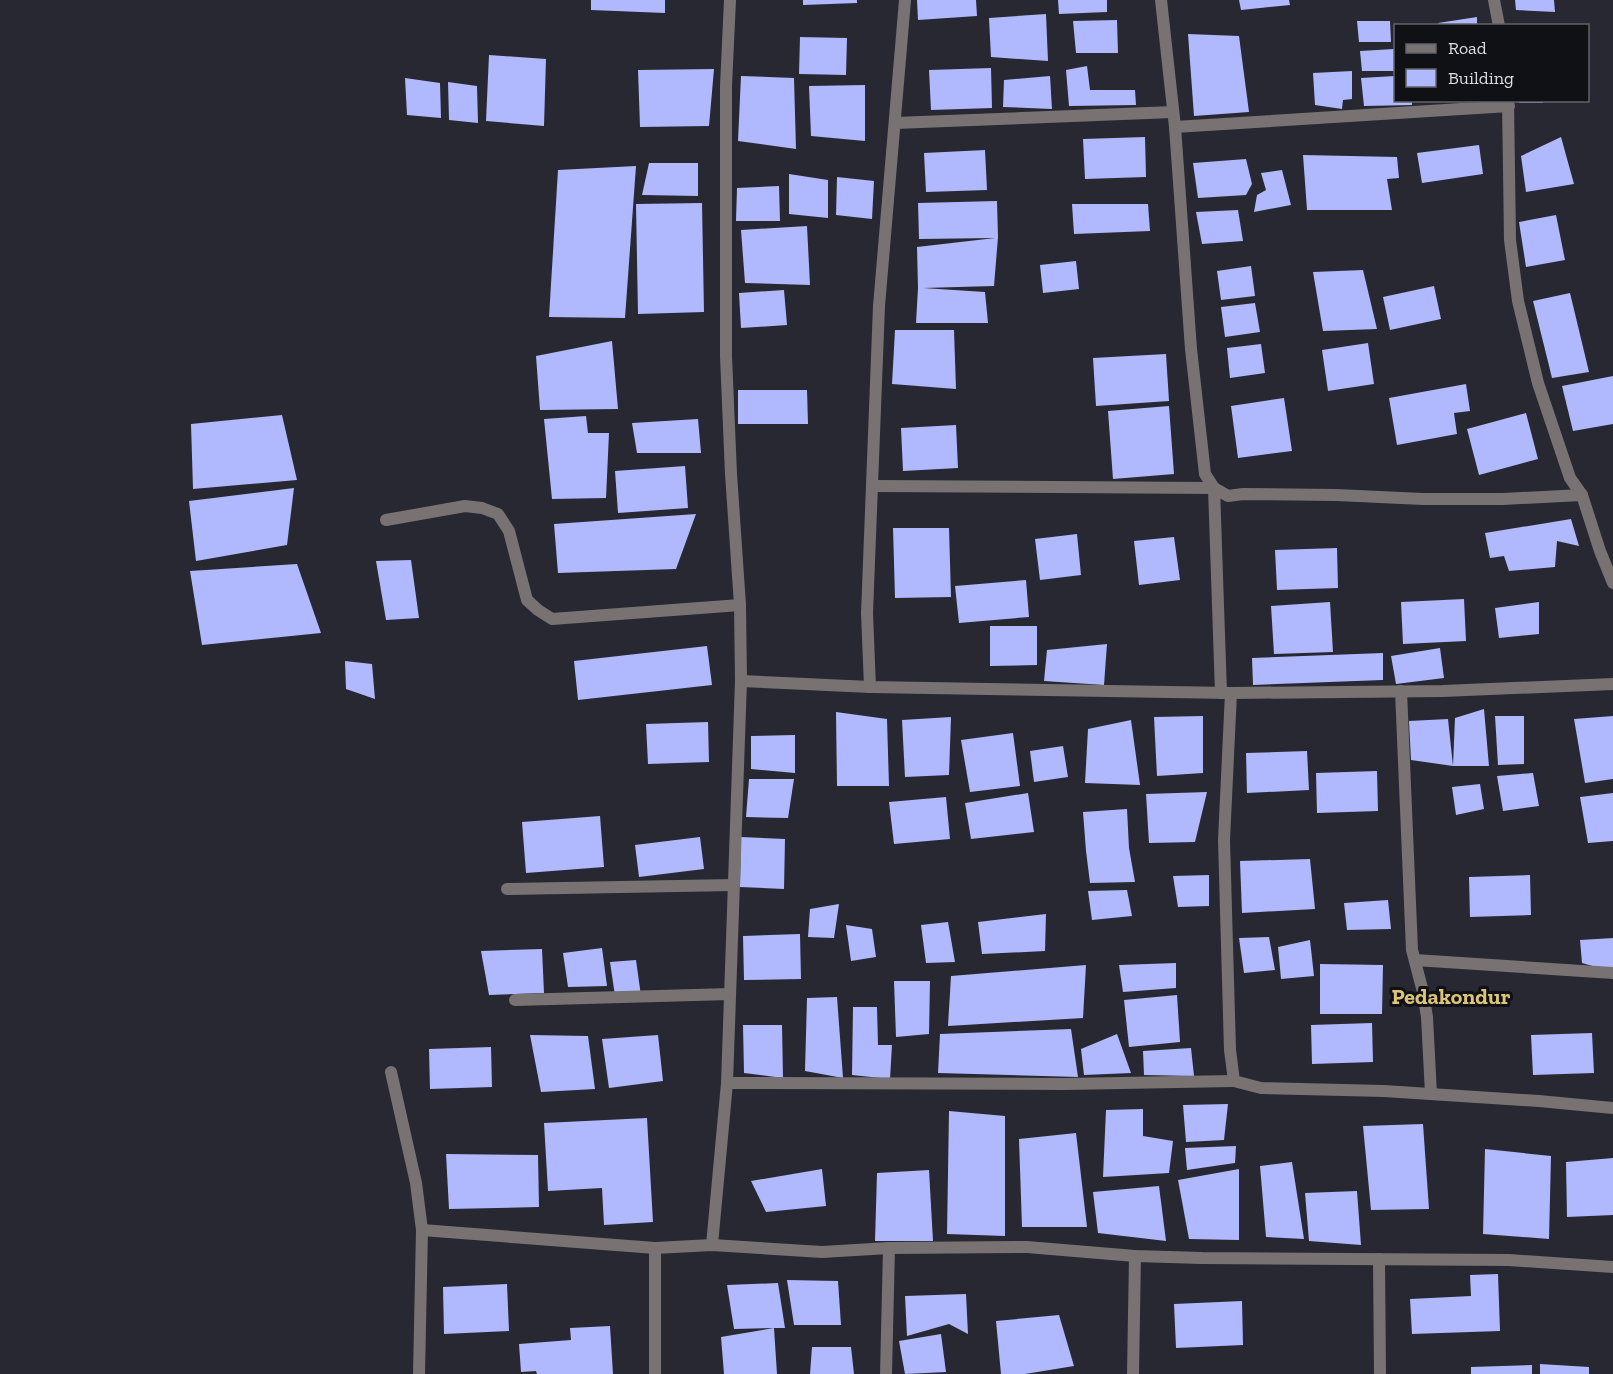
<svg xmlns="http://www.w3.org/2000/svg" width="1613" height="1374" font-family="'Zilla Slab',serif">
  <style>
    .building { fill: #b0b8fe }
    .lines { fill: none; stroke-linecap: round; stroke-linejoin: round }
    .street { stroke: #787273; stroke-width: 12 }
    .labels { text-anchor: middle; stroke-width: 6; stroke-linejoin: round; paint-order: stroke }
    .quarter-label { font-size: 22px; font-weight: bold; fill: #ddc478; stroke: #101115 }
  </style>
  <rect width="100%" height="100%" fill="#272831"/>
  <!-- building -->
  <g class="building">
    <polygon points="591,0 665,0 665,13 591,10"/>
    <polygon points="803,0 857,0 857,3 803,5"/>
    <polygon points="917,0 976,0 977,16 918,20"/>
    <polygon points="1058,0 1107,0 1107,12 1059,14"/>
    <polygon points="1239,0 1289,0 1290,5 1241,10"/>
    <polygon points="1515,0 1554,0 1555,12 1516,10"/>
    <polygon points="1046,14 1048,61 991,57 989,18"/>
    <polygon points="1477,17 1477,26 1439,26 1438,23"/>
    <polygon points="1117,20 1118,53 1076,53 1073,21"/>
    <polygon points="1357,21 1390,21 1391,42 1359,42"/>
    <polygon points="1188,34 1239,36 1249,112 1194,116"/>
    <polygon points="800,37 847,38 846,75 799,74"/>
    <polygon points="1394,49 1395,71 1362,71 1360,51"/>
    <polygon points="489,55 546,59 544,126 486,121"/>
    <polygon points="1087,66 1090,90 1135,90 1136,105 1069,106 1066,70"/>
    <polygon points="991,68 992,108 931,110 929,70"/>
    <polygon points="714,69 709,126 640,127 638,70"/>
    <polygon points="1352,71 1352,99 1343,100 1342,109 1315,105 1313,73"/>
    <polygon points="741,76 794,78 796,149 738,141"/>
    <polygon points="1050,76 1052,109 1003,107 1004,80"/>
    <polygon points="1395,76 1395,100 1412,100 1412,105 1364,106 1361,78"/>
    <polygon points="405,78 440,83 441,118 407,115"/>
    <polygon points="448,82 477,86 478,123 449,120"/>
    <polygon points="865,85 865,141 811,136 809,86"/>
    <polygon points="1518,100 1543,100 1543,103 1519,103"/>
    <polygon points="1145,137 1146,177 1085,179 1083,139"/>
    <polygon points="1561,137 1574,184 1526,192 1521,156"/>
    <polygon points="1479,145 1483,174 1422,183 1417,153"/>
    <polygon points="985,150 987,190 926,192 924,153"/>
    <polygon points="1303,155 1397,157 1399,178 1387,179 1392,210 1307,210"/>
    <polygon points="1246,159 1252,184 1246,195 1198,198 1193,163"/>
    <polygon points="649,163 698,163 698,196 642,195"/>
    <polygon points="636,166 625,318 549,317 558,170"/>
    <polygon points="1282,170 1291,205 1254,212 1257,195 1266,190 1261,173"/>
    <polygon points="789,174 828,180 828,218 789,214"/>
    <polygon points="837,177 874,181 872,219 836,215"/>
    <polygon points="779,186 780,221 736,221 737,188"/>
    <polygon points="997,201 998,237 994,286 923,288 985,292 988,323 916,323 918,288 917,247 995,238 919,239 918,203"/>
    <polygon points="702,203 704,312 638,314 636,204"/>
    <polygon points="1072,204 1148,204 1150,231 1074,234"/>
    <polygon points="1238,210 1243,241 1202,244 1196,212"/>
    <polygon points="1556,215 1565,260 1526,267 1519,222"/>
    <polygon points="807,226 810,285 745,283 741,230"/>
    <polygon points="1076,261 1079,289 1043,293 1040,265"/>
    <polygon points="1251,266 1255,296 1221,300 1217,271"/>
    <polygon points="1363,270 1377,329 1323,331 1313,272"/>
    <polygon points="1434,286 1441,319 1390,330 1383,297"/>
    <polygon points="784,290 787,325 741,328 739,293"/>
    <polygon points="1570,293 1589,372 1552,378 1533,301"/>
    <polygon points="1255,303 1260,332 1225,337 1221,307"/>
    <polygon points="895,330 954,330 956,389 892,384"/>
    <polygon points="612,341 618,409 540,410 536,356"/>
    <polygon points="1368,343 1374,384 1328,391 1322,350"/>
    <polygon points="1261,344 1265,373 1230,378 1227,348"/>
    <polygon points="1166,354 1169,401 1096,406 1093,358"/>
    <polygon points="1613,376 1613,424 1573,431 1562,386"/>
    <polygon points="1466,384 1470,411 1454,413 1457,434 1397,445 1389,398"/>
    <polygon points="738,390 807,390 808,424 738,424"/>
    <polygon points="1284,398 1292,451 1238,458 1231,406"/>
    <polygon points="1169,406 1174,474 1113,479 1108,411"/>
    <polygon points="1526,413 1538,459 1479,475 1467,429"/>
    <polygon points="282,415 297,480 193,489 191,424"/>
    <polygon points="586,416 588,433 609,433 606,498 552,499 544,419"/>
    <polygon points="698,419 701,453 637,453 632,423"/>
    <polygon points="956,425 958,468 903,471 901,428"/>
    <polygon points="685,466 688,508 618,513 615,471"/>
    <polygon points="294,488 287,545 196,561 189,501"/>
    <polygon points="696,514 676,569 558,573 554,524"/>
    <polygon points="1571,519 1579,546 1557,541 1555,567 1509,571 1504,556 1490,558 1485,533"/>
    <polygon points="893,528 949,528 951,597 895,598"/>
    <polygon points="1077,534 1081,575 1040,580 1035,539"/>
    <polygon points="1174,537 1180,580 1139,585 1134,541"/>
    <polygon points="1337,548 1338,588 1277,590 1275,550"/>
    <polygon points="411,560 419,618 386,620 376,561"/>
    <polygon points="297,564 321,633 202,645 190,571"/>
    <polygon points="1026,580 1029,617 959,623 955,586"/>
    <polygon points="1464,599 1466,641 1403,644 1401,602"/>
    <polygon points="1330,602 1333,652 1274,654 1271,606"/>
    <polygon points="1539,602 1539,634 1499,638 1495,608"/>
    <polygon points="990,626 1037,626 1037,665 990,666"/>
    <polygon points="1107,644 1104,685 1044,681 1047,650"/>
    <polygon points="707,646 712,685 578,700 574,661"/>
    <polygon points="1440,648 1444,678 1396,684 1391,656"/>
    <polygon points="1383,653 1383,680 1253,685 1252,658"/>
    <polygon points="345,661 372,664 375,699 346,689"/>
    <polygon points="1484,709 1489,766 1453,766 1411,760 1409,721 1448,719 1453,766 1455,718"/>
    <polygon points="836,712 887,719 889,786 837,786"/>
    <polygon points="1203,716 1203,773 1157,776 1154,717"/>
    <polygon points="1495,716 1524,716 1524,764 1498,765"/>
    <polygon points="1613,716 1613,779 1585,783 1574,719"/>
    <polygon points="951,717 949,775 905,777 902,720"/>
    <polygon points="1131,720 1140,785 1085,783 1088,729"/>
    <polygon points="708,722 709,762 648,764 646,724"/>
    <polygon points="1013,733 1020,786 970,792 961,740"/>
    <polygon points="795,735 795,773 751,769 751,736"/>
    <polygon points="1063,746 1068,777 1034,782 1030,751"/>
    <polygon points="1307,751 1309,790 1247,793 1246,753"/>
    <polygon points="1377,771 1378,811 1317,813 1316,773"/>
    <polygon points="1533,773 1539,806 1503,811 1497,776"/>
    <polygon points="749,779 794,779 788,818 746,817"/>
    <polygon points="1480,784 1484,809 1456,815 1452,787"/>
    <polygon points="1207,792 1195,842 1149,843 1146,794"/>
    <polygon points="1028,793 1034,832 971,839 965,803"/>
    <polygon points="1613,793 1613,841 1588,843 1580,797"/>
    <polygon points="946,797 950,839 894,844 889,802"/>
    <polygon points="1127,809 1129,848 1135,882 1090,883 1086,851 1083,812"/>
    <polygon points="600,816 604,867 526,873 522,822"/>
    <polygon points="700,837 704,869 639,877 635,845"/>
    <polygon points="741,837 785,839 784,889 740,887"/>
    <polygon points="1310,859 1315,909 1242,913 1240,861"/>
    <polygon points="1209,875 1209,906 1178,907 1173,876"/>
    <polygon points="1530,875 1531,915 1470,917 1469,877"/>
    <polygon points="1127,890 1132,916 1092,920 1088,891"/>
    <polygon points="1388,900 1391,929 1347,930 1344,903"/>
    <polygon points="839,904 834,938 808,937 810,909"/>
    <polygon points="1046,914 1045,951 982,954 978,922"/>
    <polygon points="948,922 955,962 926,963 921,925"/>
    <polygon points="846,925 872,929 876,957 851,961"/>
    <polygon points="800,934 801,979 744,980 743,936"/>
    <polygon points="1269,937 1275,970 1244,973 1239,938"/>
    <polygon points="1613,938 1613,972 1582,963 1580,940"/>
    <polygon points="1310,940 1314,976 1281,979 1278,947"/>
    <polygon points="602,948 607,986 568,987 563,953"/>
    <polygon points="542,949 544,993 489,995 481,951"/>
    <polygon points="636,960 641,996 615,996 610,962"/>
    <polygon points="1176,963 1176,988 1123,992 1119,965"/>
    <polygon points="1320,964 1383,965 1382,1014 1320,1014"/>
    <polygon points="1086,965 1083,1018 948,1026 951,976"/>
    <polygon points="894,981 930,981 929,1034 896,1037"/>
    <polygon points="1177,995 1180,1042 1129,1047 1124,1000"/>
    <polygon points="837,997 843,1078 805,1071 807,998"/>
    <polygon points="853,1007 877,1007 878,1045 892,1045 890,1079 852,1075"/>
    <polygon points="1372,1023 1373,1062 1312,1064 1311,1025"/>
    <polygon points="743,1025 782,1025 783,1078 744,1073"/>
    <polygon points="1071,1029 1078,1077 938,1073 940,1034"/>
    <polygon points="1592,1033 1594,1073 1533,1075 1531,1035"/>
    <polygon points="1117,1034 1131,1073 1084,1075 1081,1049"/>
    <polygon points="530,1035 588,1036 595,1089 541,1092"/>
    <polygon points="658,1035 663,1081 609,1088 602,1039"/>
    <polygon points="491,1047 492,1087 430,1089 429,1049"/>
    <polygon points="1191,1048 1194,1076 1144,1075 1143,1051"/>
    <polygon points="1228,1104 1224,1140 1186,1142 1183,1105"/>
    <polygon points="1143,1109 1143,1136 1173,1141 1169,1173 1103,1177 1106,1110"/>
    <polygon points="949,1111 1005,1116 1005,1236 947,1234"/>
    <polygon points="647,1118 653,1222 604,1225 602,1188 548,1191 544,1123"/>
    <polygon points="1423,1124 1429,1209 1371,1210 1363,1126"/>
    <polygon points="1076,1133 1087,1227 1022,1227 1019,1139"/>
    <polygon points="1236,1146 1235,1163 1187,1170 1185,1148"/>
    <polygon points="1485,1149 1551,1156 1549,1239 1483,1234"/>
    <polygon points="446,1154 538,1155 539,1207 449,1209"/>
    <polygon points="1613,1158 1613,1215 1567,1217 1566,1162"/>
    <polygon points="1292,1162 1304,1239 1266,1237 1260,1166"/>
    <polygon points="822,1169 826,1206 766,1212 751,1181"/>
    <polygon points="1239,1169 1239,1240 1189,1239 1178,1180"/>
    <polygon points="929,1170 933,1241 875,1241 877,1173"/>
    <polygon points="1159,1186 1166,1241 1098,1233 1093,1192"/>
    <polygon points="1357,1191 1361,1245 1309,1241 1305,1193"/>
    <polygon points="1498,1274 1500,1331 1412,1334 1410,1299 1471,1296 1470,1275"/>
    <polygon points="787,1280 838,1281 841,1325 794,1325"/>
    <polygon points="778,1283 785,1328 774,1328 777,1374 724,1374 721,1337 774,1328 734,1329 727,1285"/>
    <polygon points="507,1284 509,1331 444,1334 443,1287"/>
    <polygon points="966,1294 968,1334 949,1324 907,1336 905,1296"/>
    <polygon points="1242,1301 1243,1345 1176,1348 1174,1304"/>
    <polygon points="1059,1315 1074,1366 1025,1374 1001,1374 996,1321"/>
    <polygon points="610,1326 613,1374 537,1374 536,1371 521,1372 519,1344 571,1340 570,1328"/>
    <polygon points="941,1334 946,1372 905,1374 899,1341"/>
    <polygon points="812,1347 851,1347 854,1374 810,1374"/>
    <polygon points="1540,1364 1589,1367 1589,1374 1540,1374"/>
    <polygon points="1532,1365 1532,1374 1471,1374 1471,1367"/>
  </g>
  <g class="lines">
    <!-- street -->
    <g class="street">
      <polyline points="1161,0 1175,127 1191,349 1205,474 1214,488 1228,496 1243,494 1336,495 1423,499 1503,499 1582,495"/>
      <polyline points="1494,0 1499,26"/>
      <polyline points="1508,100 1510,240 1518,301 1538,383 1570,478 1582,495 1600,551 1613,583"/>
      <polyline points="895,123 1173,112"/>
      <polyline points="1175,127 1509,106"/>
      <polyline points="872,486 1214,488 1221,693"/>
      <polyline points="386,520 465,506 482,508 498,514 509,531 527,600 538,610 552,619 740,605"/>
      <polyline points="741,681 870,687 1231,693 1443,691 1613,684"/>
      <polyline points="870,687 867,613 879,306 905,0"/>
      <polyline points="1401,691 1412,950 1423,992 1427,1017 1431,1094"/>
      <polyline points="1231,693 1224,840 1230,1050 1234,1081 1261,1088 1384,1091 1539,1101 1613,1108"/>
      <polyline points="507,889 734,885"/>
      <polyline points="1415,960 1613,973"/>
      <polyline points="515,1000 730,994"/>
      <polyline points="391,1072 416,1183 422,1230 419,1374"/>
      <polyline points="727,1083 1065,1084 1234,1081"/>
      <polyline points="422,1230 655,1248 712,1245 822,1252 889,1248 1027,1247 1135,1256 1202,1258 1509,1260 1613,1267"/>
      <polyline points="712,1245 727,1083 741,681 740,605 731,474 726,356 726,86 730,0"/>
      <polyline points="655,1248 655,1374"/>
      <polyline points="1379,1259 1380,1374"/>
      <polyline points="886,1374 889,1248"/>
      <polyline points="1133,1374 1135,1256"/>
    </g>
  </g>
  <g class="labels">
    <!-- quarter labels -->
    <g class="quarter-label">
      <text x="1451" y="1004">Pedakondur</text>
    </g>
  </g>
  <!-- legend -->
  <rect x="1394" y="24" width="195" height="78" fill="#101115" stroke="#626368" stroke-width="1.5"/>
  <rect x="1406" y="44" width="30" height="9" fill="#787273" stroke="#626368" stroke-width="1.5"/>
  <text x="1448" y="54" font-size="18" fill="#dddee4">Road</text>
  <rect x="1406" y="69" width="30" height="18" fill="#b0b8fe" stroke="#626368" stroke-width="1.5"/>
  <text x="1448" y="84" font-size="18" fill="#dddee4">Building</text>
</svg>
